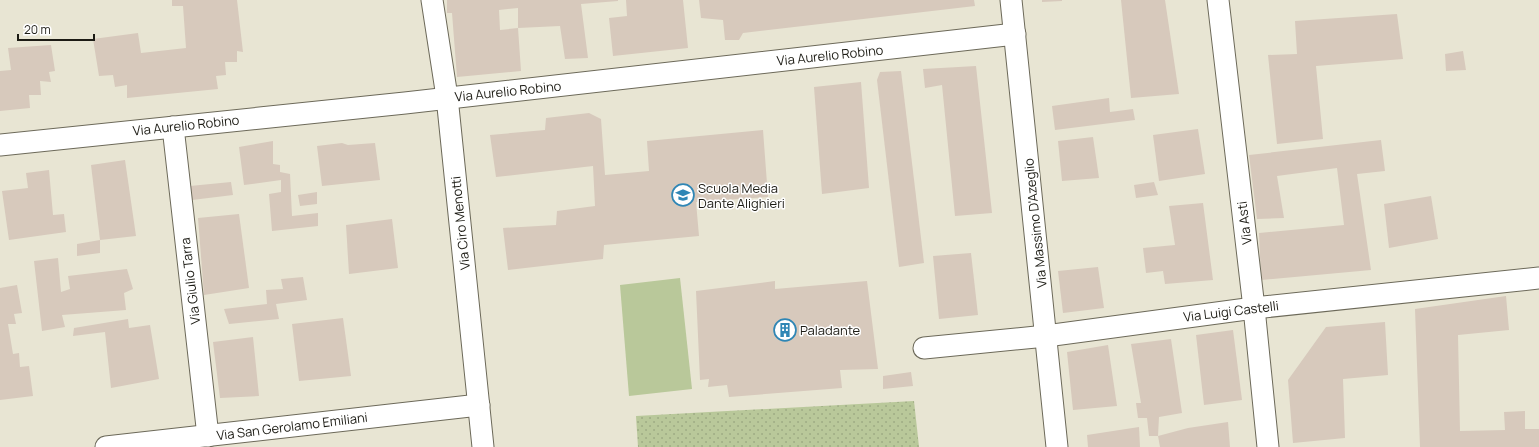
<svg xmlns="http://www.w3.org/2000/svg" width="1539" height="447" font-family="Manrope,sans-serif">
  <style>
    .grass { fill: url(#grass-dots) }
    .garden { fill: #b9c89a }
    .building { fill: #d7c9bc }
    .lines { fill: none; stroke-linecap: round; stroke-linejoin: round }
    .minor-casing { stroke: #6c6959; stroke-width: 23 }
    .minor { stroke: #fff; stroke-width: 21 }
    .labels { text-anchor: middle; stroke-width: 3; stroke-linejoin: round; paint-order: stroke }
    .street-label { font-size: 13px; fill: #1c1b14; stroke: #fff }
    .poi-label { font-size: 13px; fill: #1c1b14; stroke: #fff; text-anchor: start }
  </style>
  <defs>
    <pattern id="grass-dots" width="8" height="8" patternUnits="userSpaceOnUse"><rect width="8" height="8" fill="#b9c89a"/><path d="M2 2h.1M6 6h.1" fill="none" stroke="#9eab84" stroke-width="1.8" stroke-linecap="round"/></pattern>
  </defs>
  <rect width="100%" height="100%" fill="#e8e5d3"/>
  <!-- grass -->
  <polygon class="grass" points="914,401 919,447 638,447 636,416"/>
  <!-- garden -->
  <polygon class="garden" points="680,278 692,389 629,396 620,285"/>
  <!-- building -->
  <g class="building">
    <polygon points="172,0 237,0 243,52 237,51 237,62 225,62 226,75 216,76 218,89 127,98 127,85 115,87 113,75 99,76 93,39 138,33 141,53 186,48 183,6 172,6"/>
    <polygon points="447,0 618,0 618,1 581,4 588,58 565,59 560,26 518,28 518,8 499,10 500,30 518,28 521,71 457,77 452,13 447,13"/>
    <polygon points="626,0 683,0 688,48 613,56 609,18 627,16"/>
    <polygon points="699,0 974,0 975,6 743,33 739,40 725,40 723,20 701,18"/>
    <polygon points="1042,0 1062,0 1062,1 1042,2"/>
    <polygon points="1121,0 1165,0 1179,94 1131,98"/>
    <polygon points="1397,14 1403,59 1316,66 1323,139 1277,144 1268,55 1297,54 1295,21"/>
    <polygon points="51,45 55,71 49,72 51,82 40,81 41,95 29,95 30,108 0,111 0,71 11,70 8,48"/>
    <polygon points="1463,51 1466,70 1446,71 1445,54"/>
    <polygon points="976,66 992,213 955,216 942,85 925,88 923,69"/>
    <polygon points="901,71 924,263 899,267 877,80 880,72"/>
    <polygon points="861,82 869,188 822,194 814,87"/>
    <polygon points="1109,98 1110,112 1133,109 1135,120 1055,130 1052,106"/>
    <polygon points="589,113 601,119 605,175 649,171 647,141 763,130 768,197 696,202 699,236 604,245 603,259 508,270 503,228 556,225 557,211 595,206 593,166 496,177 490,135 545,130 546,118"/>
    <polygon points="1198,129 1205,174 1159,181 1153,135"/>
    <polygon points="1093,137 1099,178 1062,181 1058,141"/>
    <polygon points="1381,140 1385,171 1357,174 1371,270 1261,280 1259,233 1344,225 1337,168 1277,176 1284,218 1257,219 1249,155"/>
    <polygon points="273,141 273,164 280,165 280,172 290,174 292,216 318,213 318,226 272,231 269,194 281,192 281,180 244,185 239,147"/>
    <polygon points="342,143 348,145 375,143 380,180 322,186 317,146"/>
    <polygon points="125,160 136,236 100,240 91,165"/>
    <polygon points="49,170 53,215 64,214 66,232 9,240 2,191 28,188 26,173"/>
    <polygon points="231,182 233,195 192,200 190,186"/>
    <polygon points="1154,182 1158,195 1136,198 1134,185"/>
    <polygon points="317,192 317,204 300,206 298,195"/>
    <polygon points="1431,196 1438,239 1389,248 1384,204"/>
    <polygon points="1203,203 1213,280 1165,284 1163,271 1146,273 1143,248 1175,245 1169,206"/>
    <polygon points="239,214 249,288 204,295 198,218"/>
    <polygon points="392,219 398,268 349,274 346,225"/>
    <polygon points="100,240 100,253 77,256 77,244"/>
    <polygon points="971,253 978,315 939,319 933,256"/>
    <polygon points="58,258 61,292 70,289 68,276 127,269 133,289 124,293 126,310 62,315 65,327 42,331 34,261"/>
    <polygon points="1098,267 1104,308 1063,313 1058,271"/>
    <polygon points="303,277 307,300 276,304 279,319 229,324 224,309 267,304 266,290 283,289 281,279"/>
    <polygon points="775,281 775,289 867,281 878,369 840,370 842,388 729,397 727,385 708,387 709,379 700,380 696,291"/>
    <polygon points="17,285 22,313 14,314 16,324 8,324 13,354 19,353 20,367 29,366 33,396 0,400 0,288"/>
    <polygon points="1506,296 1509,330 1458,335 1460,431 1505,430 1504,412 1525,411 1525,429 1539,429 1539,447 1420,447 1415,309"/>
    <polygon points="343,318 351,376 299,381 292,324"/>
    <polygon points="128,319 129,328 150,325 159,379 111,388 105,332 73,336 74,328"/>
    <polygon points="1385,322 1388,375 1343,379 1345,438 1293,443 1288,380 1326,327"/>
    <polygon points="1233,330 1242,400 1204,405 1196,335"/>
    <polygon points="253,337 259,396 220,398 213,342"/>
    <polygon points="1171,339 1182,413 1159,417 1158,436 1149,436 1147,418 1138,418 1136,403 1141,403 1131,344"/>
    <polygon points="1108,345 1117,406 1073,410 1067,352"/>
    <polygon points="911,372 913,386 883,389 883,376"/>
    <polygon points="1228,422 1230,447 1160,447 1158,436 1188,428"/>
    <polygon points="1139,427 1140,447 1088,447 1087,435"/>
  </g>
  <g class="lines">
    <!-- minor casing -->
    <g class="minor-casing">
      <g id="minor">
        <polyline points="432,0 447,97 483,447"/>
        <polyline points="1011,0 1057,447"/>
        <polyline points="1218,0 1254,308 1268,447"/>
        <polyline points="173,127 208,436"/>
        <polyline points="0,145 405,103 1015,34"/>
        <polyline points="924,348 1046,336 1254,308 1539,278"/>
        <polyline points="106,447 479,405"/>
      </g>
    </g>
    <!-- minor -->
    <use href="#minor" class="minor"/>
  </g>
  <!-- icons -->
  <defs>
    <g id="school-ring" transform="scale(1.15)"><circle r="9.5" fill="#fff" stroke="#2f86b5" stroke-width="1.5"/><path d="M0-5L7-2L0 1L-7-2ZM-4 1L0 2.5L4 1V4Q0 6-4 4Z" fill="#2f86b5"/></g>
    <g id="building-ring" transform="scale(1.15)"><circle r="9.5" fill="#fff" stroke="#2f86b5" stroke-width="1.5"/><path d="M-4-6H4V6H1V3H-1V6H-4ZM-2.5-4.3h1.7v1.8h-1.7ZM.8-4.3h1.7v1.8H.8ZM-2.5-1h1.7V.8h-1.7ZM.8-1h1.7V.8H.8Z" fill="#2f86b5"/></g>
  </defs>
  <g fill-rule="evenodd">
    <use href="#school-ring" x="683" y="195"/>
    <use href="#building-ring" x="785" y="330"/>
  </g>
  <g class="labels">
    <!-- street labels -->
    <g class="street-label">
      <text transform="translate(830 55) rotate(-6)" y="5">Via Aurelio Robino</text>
      <text transform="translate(508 91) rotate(-6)" y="5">Via Aurelio Robino</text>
      <text transform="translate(186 125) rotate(-6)" y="5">Via Aurelio Robino</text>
      <text transform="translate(460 223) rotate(-96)" y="5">Via Ciro Menotti</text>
      <text transform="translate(1035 223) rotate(-96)" y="5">Via Massimo D'Azeglio</text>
      <text transform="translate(1244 223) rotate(-97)" y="5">Via Asti</text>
      <text transform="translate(190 281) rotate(-97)" y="5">Via Giulio Tarra</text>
      <text transform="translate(1231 311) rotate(-7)" y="5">Via Luigi Castelli</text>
      <text transform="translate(292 426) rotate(-7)" y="5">Via San Gerolamo Emiliani</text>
    </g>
    <!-- poi labels -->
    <g class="poi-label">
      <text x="698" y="193">Scuola Media<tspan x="698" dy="15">Dante Alighieri</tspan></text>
      <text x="800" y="335">Paladante</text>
    </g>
  </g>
  <!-- scale -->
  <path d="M18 34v6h76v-6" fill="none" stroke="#1c1b14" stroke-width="2"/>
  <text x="24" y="34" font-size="12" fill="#1c1b14" stroke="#ffffff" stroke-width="3" paint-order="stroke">20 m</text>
</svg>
